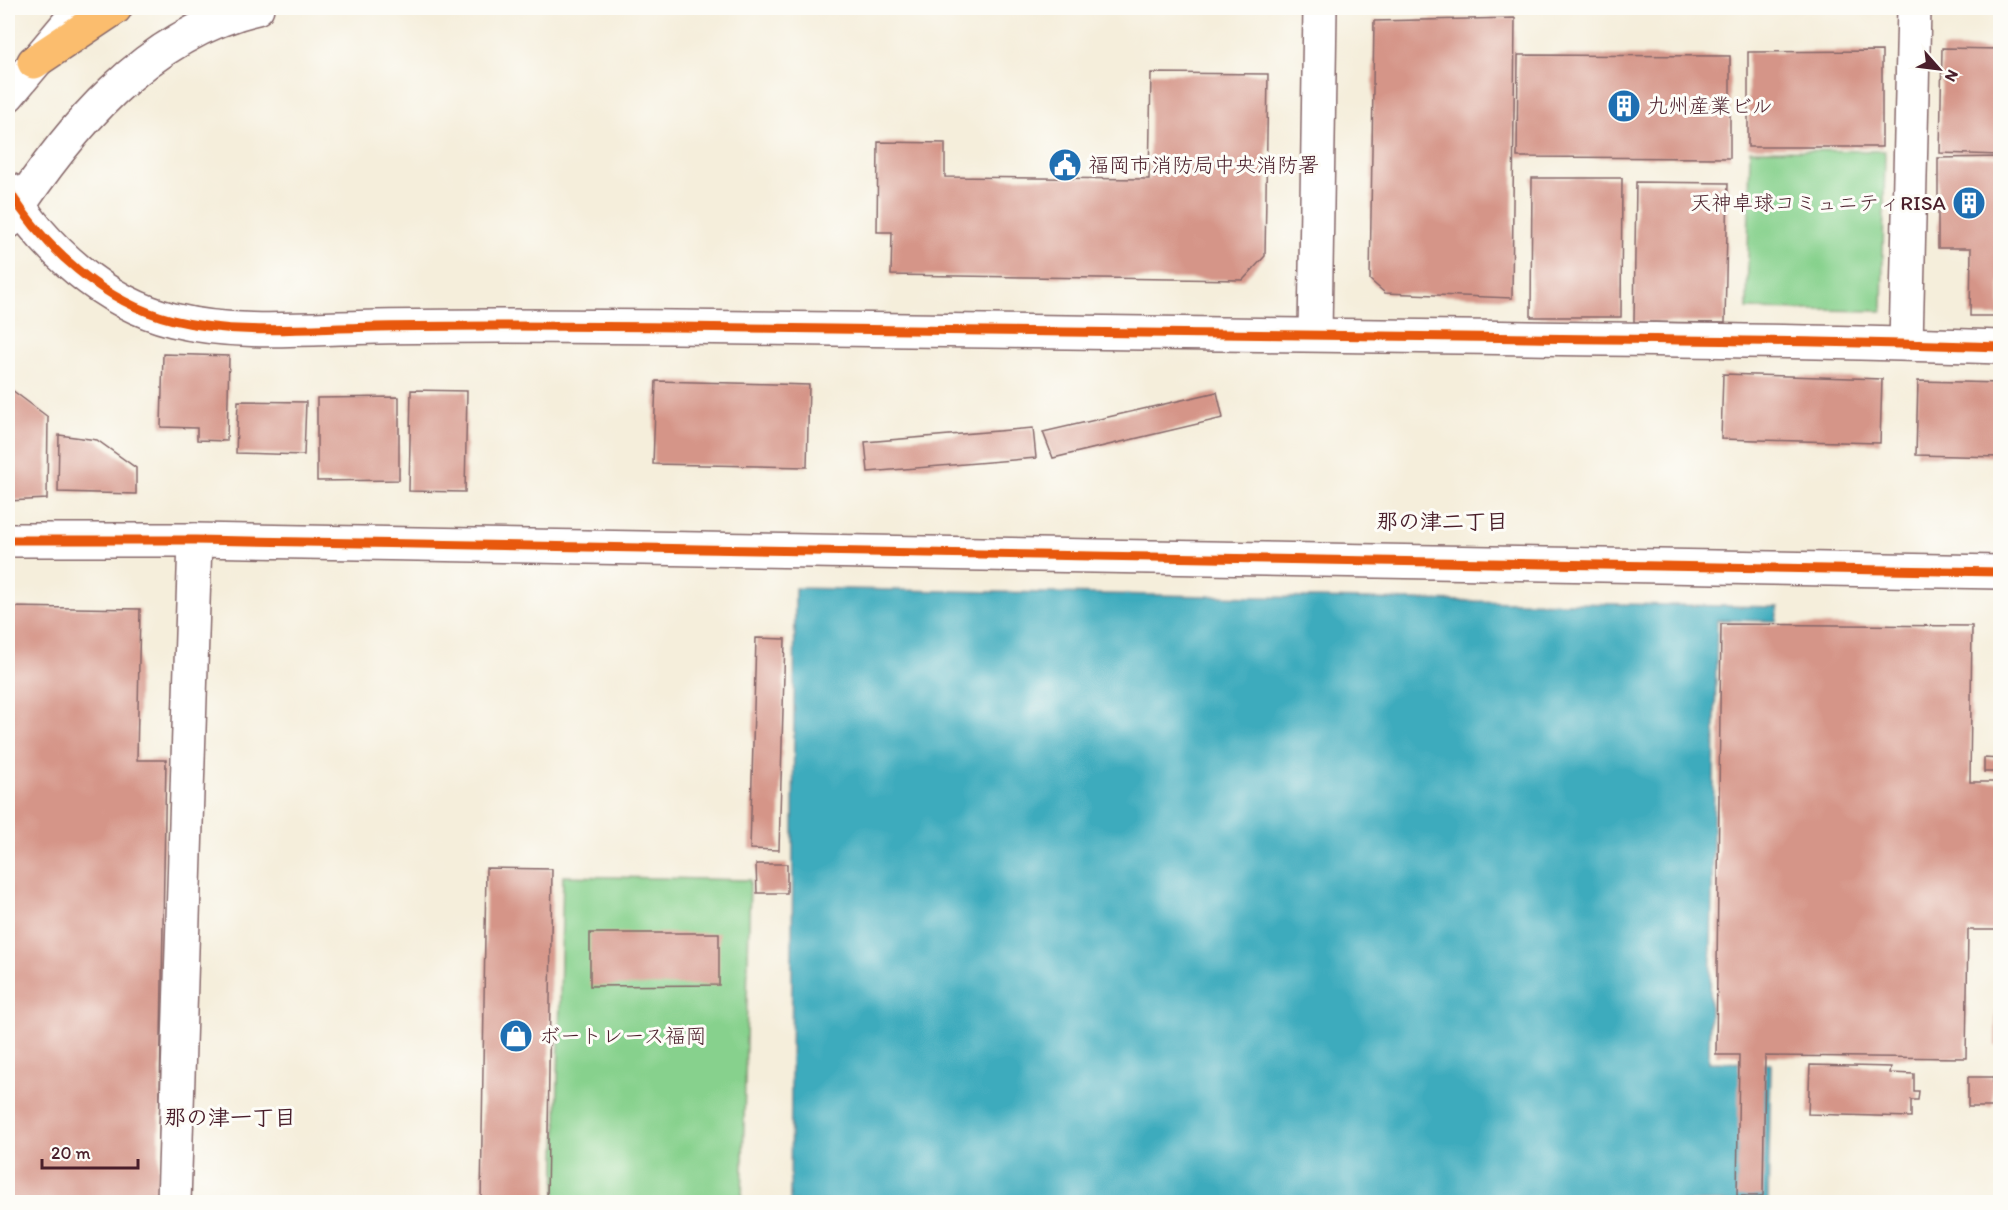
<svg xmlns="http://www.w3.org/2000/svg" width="2008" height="1210" font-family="Itim,'Klee One',sans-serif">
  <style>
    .green { fill: #87d18d; stroke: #68785c; stroke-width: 1.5 }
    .water { fill: #3eabbd; stroke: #446574; stroke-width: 1.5 }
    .building { fill: #d59588 }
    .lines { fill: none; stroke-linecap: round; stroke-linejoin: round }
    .minor-casing { stroke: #866769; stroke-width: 36 }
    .highway-casing { stroke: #866769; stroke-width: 36 }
    .minor { stroke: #fff; stroke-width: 33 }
    .highway { stroke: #fbbd6e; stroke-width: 33 }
    .cycleway-casing { stroke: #fdfcf7; stroke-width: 13 }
    .cycleway { stroke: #e8590c; stroke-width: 9 }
    .labels { text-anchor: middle; stroke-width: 6; stroke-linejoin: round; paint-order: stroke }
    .poi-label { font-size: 21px; fill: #4a1f2b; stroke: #fdfcf7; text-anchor: start }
    .neighbourhood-label { font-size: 22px; font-weight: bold; fill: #4a1f2b; stroke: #fdfcf7 }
  </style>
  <rect width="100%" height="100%" fill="#fdfcf7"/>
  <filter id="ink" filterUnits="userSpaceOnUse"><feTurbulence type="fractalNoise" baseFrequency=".0167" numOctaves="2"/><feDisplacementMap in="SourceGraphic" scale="12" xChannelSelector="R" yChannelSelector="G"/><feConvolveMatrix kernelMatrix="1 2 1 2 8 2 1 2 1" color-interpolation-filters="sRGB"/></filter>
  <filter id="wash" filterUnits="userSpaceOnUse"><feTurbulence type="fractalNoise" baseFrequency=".008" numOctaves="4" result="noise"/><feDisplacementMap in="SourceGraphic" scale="24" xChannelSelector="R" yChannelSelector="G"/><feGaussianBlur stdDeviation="1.35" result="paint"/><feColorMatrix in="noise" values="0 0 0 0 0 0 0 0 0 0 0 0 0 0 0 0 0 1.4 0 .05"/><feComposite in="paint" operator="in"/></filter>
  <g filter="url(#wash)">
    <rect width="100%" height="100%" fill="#f5eedb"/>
    <!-- green -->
    <g class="green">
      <polygon points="1750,150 1885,151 1882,311 1747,309"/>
      <polygon points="563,876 750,880 742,1202 555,1202"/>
    </g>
    <!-- water -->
    <polygon class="water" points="795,588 1778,607 1776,621 1717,620 1709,1062 1771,1063 1768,1202 790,1202"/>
    <g id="blocks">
      <!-- building -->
      <g class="building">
        <polygon points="1515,18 1512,298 1385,293 1370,280 1374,21"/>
        <polygon points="1942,48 2000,49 2000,155 1940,153"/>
        <polygon points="1882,51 1882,147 1748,147 1748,52"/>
        <polygon points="1518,55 1730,56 1730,158 1517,157"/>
        <polygon points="1151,73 1268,74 1265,256 1243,280 891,275 892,232 877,232 878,142 945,143 945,177 1149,179"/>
        <polygon points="2000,157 2000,316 1970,316 1971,248 1938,248 1938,158"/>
        <polygon points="1532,178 1622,178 1621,317 1531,317"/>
        <polygon points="1636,182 1728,183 1725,323 1634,322"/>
        <polygon points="163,354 229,356 227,441 197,440 197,428 161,427"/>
        <polygon points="1723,374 1882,379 1880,443 1721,439"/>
        <polygon points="656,381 809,385 807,467 653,464"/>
        <polygon points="1918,381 2000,383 2000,457 1916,455"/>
        <polygon points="8,387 48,417 47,499 8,501"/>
        <polygon points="411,390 467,391 465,492 409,491"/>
        <polygon points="1217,392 1223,418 1053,458 1043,432"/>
        <polygon points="399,397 399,480 317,481 317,398"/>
        <polygon points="238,401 306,402 304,455 236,453"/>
        <polygon points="1033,428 1036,458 868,472 865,442"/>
        <polygon points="59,435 97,440 136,468 136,494 58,492"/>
        <polygon points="8,607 140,609 137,760 166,760 158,1202 8,1202"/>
        <polygon points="1721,624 1972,626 1970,782 2000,782 2000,930 1968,930 1966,1058 1765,1056 1763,1196 1737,1196 1739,1055 1716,1055"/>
        <polygon points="756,638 785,639 779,850 750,849"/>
        <polygon points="1984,758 2000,759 2000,772 1984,772"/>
        <polygon points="756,864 787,864 787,893 757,893"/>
        <polygon points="486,868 552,869 547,1202 481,1202"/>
        <polygon points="590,933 719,933 719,985 590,986"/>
        <polygon points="1996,1007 2000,1007 2000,1046 1995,1046"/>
        <polygon points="1810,1065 1891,1067 1890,1073 1914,1074 1914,1091 1919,1091 1918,1100 1911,1100 1911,1117 1808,1114"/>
        <rect x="1968" y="1077" width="25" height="30"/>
      </g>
    </g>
  </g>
  <g filter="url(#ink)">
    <use href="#blocks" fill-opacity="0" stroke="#866769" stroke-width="1.5"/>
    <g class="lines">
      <!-- minor casing -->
      <g class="minor-casing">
        <g id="minor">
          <polyline points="8,95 81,8"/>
          <path d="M8 189C43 247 104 303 173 320 238 336 311 328 377 327 477 325 576 326 675 327 960 330 1244 333 1528 338 1686 340 1843 341 2000 347"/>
          <path d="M8 222C68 130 145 35 257 8"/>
          <polyline points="1315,334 1320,8"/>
          <polyline points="1906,344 1914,8"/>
          <polyline points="8,540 195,540 2000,572"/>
          <polyline points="174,1202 195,540"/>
        </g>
      </g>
      <!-- highway casing -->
      <g class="highway-casing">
        <polyline id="highway" points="34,62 115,8"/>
      </g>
      <!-- minor -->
      <use href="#minor" class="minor"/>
      <!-- highway -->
      <use href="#highway" class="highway"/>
      <!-- cycleway casing -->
      <g class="cycleway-casing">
        <g id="cycleway">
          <path d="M8 189C43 247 104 303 173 320 238 336 311 328 377 327 477 325 576 326 675 327 960 330 1244 333 1528 338 1686 340 1843 341 2000 347"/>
          <polyline points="8,540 195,540 2000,572"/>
        </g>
      </g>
      <!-- cycleway -->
      <use href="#cycleway" class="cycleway"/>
    </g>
  </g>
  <!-- icons -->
  <defs>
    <g id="building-disc" transform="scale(1.725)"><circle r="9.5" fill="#1f6fb2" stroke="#fdfcf7"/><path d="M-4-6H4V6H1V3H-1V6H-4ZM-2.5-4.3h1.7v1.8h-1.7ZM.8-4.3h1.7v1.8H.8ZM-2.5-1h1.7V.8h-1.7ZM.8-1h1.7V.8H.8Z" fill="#fff"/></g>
    <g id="civic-disc" transform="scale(1.725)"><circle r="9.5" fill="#1f6fb2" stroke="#fdfcf7"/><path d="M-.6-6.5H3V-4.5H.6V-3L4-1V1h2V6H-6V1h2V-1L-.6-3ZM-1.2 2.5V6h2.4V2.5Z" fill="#fff"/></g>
    <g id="shop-disc" transform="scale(1.725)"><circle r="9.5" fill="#1f6fb2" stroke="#fdfcf7"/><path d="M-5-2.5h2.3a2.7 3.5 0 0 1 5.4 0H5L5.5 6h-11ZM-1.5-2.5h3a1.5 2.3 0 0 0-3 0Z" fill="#fff"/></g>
  </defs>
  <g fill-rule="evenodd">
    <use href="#building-disc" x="1624" y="106"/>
    <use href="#civic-disc" x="1065" y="165"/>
    <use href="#building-disc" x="1969" y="203"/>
    <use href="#shop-disc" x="516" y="1036"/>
  </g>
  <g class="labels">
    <!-- poi labels -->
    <g class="poi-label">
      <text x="1647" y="113">九州産業ビル</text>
      <text x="1088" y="172">福岡市消防局中央消防署</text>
      <text x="1946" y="210" text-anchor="end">天神卓球コミュニティRISA</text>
      <text x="539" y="1043">ボートレース福岡</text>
    </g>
    <!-- neighbourhood labels -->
    <g class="neighbourhood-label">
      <text x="1442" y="529">那の津二丁目</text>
      <text x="230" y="1125">那の津一丁目</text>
    </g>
  </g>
  <!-- margin -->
  <rect width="2008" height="1210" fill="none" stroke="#fdfcf7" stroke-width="30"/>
  <!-- north arrow -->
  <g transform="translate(1939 69) rotate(118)" stroke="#fdfcf7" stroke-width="4.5" paint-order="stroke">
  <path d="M0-4.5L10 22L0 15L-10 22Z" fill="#4a1f2b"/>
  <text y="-9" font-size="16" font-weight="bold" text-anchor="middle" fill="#4a1f2b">N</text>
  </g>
  <!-- scale -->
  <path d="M42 1159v9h96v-9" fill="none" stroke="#4a1f2b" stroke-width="3"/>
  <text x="51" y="1159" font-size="18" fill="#4a1f2b" stroke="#fdfcf7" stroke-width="4.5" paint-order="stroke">20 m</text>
</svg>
